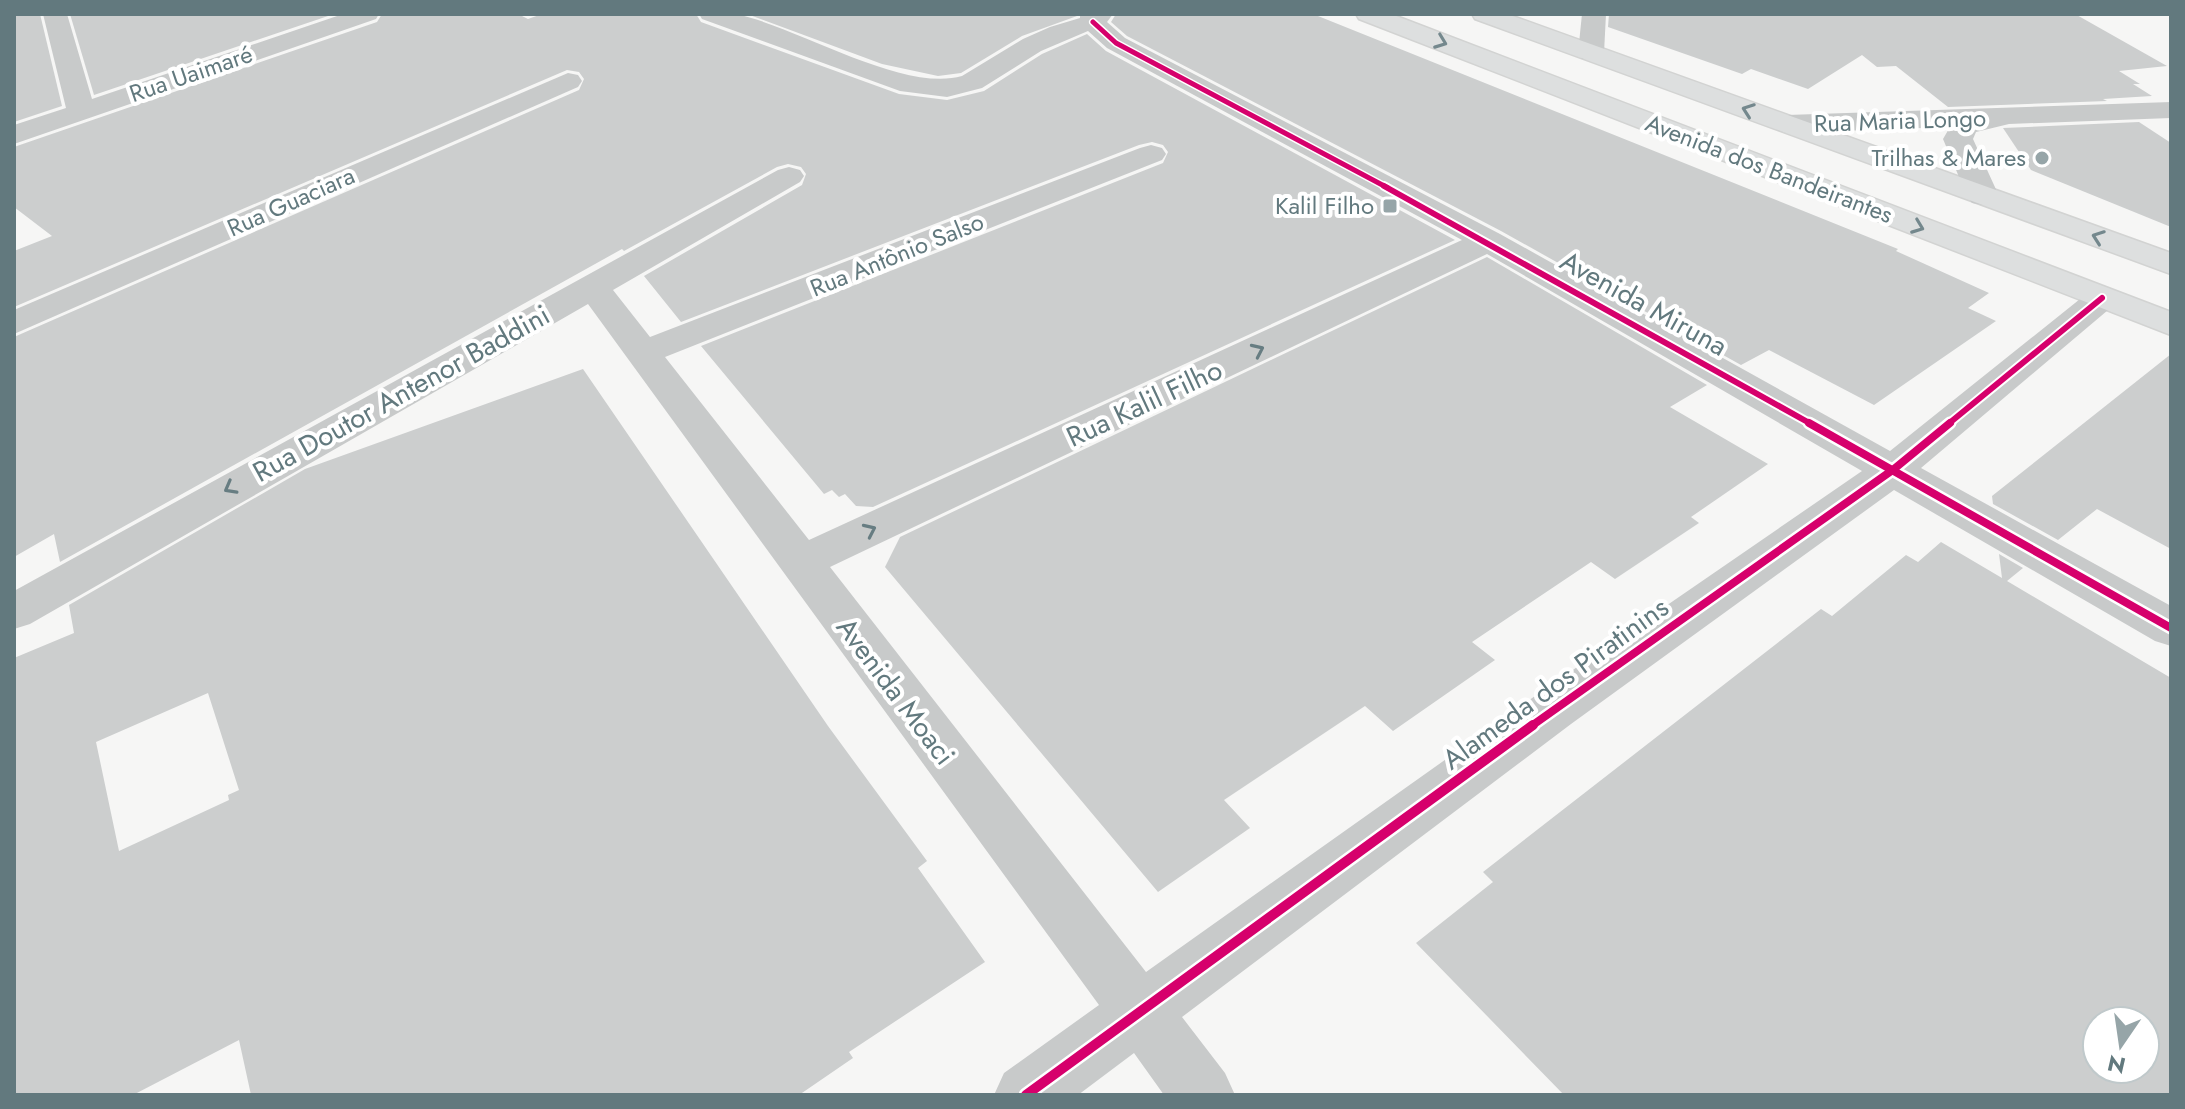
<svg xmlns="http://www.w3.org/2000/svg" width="2185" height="1109" font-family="Jost,sans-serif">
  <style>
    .building { fill: #cccece; fill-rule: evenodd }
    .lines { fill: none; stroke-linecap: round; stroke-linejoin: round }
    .trunk-casing { stroke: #d2d3d2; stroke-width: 3 }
    .minor { fill: #c8caca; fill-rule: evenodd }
    .trunk { fill: #dddfdf; fill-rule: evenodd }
    .cycleway-far3-casing { stroke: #fff; stroke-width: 8 }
    .cycleway-far2-casing { stroke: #fff; stroke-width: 10 }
    .cycleway-far1-casing { stroke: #fff; stroke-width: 13 }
    .cycleway-casing { stroke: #fff; stroke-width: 15 }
    .cycleway-far3 { stroke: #d6006c; stroke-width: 5 }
    .cycleway-far2 { stroke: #d6006c; stroke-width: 6 }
    .cycleway-far1 { stroke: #d6006c; stroke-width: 8 }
    .cycleway { stroke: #d6006c; stroke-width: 10 }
    .oneway { stroke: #74888d }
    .oneway2 { stroke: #677d82 }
    .poi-dot { fill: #96a5a8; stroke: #fff; stroke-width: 3 }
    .labels { text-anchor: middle; stroke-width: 8; stroke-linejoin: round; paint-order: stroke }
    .far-street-label { font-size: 24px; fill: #62797e; stroke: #fff }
    .far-poi-label { font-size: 24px; fill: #62797e; stroke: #fff; text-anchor: end }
    .street-label { font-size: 28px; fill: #62797e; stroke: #fff }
  </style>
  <rect width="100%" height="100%" fill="#f6f6f5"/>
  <!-- building -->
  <g class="building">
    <polygon points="14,14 40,14 62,106 14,122"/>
    <polygon points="70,14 334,14 94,95"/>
    <polygon points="382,14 518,14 528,19 542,14 696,14 701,22 899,94 947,100 984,91 1042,54 1087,34 1106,51 1455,240 873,507 856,506 845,494 839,497 832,490 824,494 701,346 1163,163 1168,152 1163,145 1152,142 1139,145 681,322 644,276 802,185 806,174 801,167 788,164 777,167 624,251 622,249 60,562 54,534 14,557 14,337 579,90 584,79 579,72 567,70 14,307 14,251 52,236 14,207 14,147 377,22"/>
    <polygon points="747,14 1077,14 1077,16 1022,36 961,73 938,76 882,64"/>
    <polygon points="1116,14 1313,14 1898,249 1896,251 1989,293 1968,308 1996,321 1874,405 1769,350 1741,365 1501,231 1127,36 1111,22"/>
    <polygon points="1609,14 2075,14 2167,66 2119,71 2140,84 2133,84 2152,96 2103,99 2107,101 1948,107 1896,66 1877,67 1862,55 1808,89 1751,69 1742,74 1608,27"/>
    <polygon points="2139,122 2171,143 2171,227 2031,170 2003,128"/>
    <polygon points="1487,257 1707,385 1670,407 1768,464 1691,517 1699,523 1615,579 1591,562 1472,642 1495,660 1393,731 1365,706 1224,800 1250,828 1158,892 885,567 900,537"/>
    <polygon points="2171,354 2171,549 2097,509 2058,540 1993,504 1992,496"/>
    <path d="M583 369 828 726 927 861 918 868 985 962 849 1052 853 1058 799 1095H251L239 1040 133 1095H14V658L74 633 69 605 305 469ZM208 693 239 790 228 795 229 800 119 851 96 742Z"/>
    <path d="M1941 542 2002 578 1999 554 2023 568 2007 581 2171 678V1095H1564L1416 943 1493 882 1483 872 1821 609 1832 616 1906 555 1918 562ZM2097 1021H2145V1069H2097Z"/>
  </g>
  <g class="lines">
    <!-- trunk casing -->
    <g class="trunk-casing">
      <g id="trunk">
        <polygon points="1356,14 1391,14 2171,312 2171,335 1359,19"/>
        <polygon points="1472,14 1507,14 2171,253 2171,274 1475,19"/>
      </g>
    </g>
    <!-- minor -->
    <g class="minor">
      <polygon points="43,14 67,14 92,99 343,14 379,14 376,19 14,144 14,125 66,108"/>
      <path d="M699 14C710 14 724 12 736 14 798 27 903 93 962 76L1023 39 1050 27 1080 18V14H1113L1107 22 1125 38 1500 234 1890 451 2090 291 2102 288 2114 291 2119 298 2114 305 1921 468 2171 606V646L2155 641 1894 490 1571 724 1182 1017 1225 1073 1235 1095H1164L1134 1053 1078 1095H994L1004 1073 1099 1005 588 304 30 624 14 629V591L778 170 789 167 800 170 804 176 800 182 613 290 650 337 1140 148 1151 145 1162 148 1166 154 1162 160 665 357 809 540 1462 240 1107 48 1088 31 1041 51 982 88 947 97 900 91 702 19ZM1487 254 1862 471 1535 696 1146 972 830 567Z"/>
      <polygon points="1582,14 1606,14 1604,53 1600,59 1582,59 1578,53"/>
      <polygon points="568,73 578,75 582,81 578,87 14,334 14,310"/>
      <polygon points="2171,102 2171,118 2009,124 1976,132 1973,139 1999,196 1994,203 1983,205 1972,203 1967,196 1943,139 1950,127 1787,133 1777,130 1773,124 1777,118 1787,115"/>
    </g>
    <!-- trunk -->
    <use href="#trunk" class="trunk"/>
    <!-- cycleway-far3 casing -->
    <g class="cycleway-far3-casing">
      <polyline id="cycleway-far3" points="1093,22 1116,43 1388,188"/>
    </g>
    <!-- cycleway-far2 casing -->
    <g class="cycleway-far2-casing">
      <g id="cycleway-far2">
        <polyline points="1384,186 1813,425"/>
        <polyline points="1947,425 2102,298"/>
      </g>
    </g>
    <!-- cycleway-far1 casing -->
    <g class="cycleway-far1-casing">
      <g id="cycleway-far1">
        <polyline points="1809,423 2171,628"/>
        <polyline points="1530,727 1894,469 1950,423"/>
      </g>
    </g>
    <!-- cycleway casing -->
    <g class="cycleway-casing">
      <polyline id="cycleway" points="1026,1095 1533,725"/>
    </g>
    <!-- cycleway-far3 -->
    <use href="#cycleway-far3" class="cycleway-far3"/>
    <!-- cycleway-far2 -->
    <use href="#cycleway-far2" class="cycleway-far2"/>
    <!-- cycleway-far1 -->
    <use href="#cycleway-far1" class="cycleway-far1"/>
    <!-- cycleway -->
    <use href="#cycleway" class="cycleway"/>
  </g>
  <!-- one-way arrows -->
  <defs><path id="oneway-chevron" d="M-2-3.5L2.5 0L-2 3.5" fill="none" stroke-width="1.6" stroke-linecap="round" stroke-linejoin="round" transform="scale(2)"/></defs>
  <g class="oneway">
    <use href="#oneway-chevron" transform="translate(1441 42) rotate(21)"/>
    <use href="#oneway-chevron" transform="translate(1748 110) rotate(-160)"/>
    <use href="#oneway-chevron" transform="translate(1918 227) rotate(21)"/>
    <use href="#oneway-chevron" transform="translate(2098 237) rotate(-160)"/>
  </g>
  <g class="oneway2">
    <use href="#oneway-chevron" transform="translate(1258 350) rotate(-25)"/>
    <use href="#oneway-chevron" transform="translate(230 488) rotate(151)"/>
    <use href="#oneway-chevron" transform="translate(870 530) rotate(-25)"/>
  </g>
  <!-- markers -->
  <g class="poi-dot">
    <circle cx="2042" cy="158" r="8"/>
    <rect x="1382" y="198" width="16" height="16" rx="4"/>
  </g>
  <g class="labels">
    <!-- far-street labels -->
    <g class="far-street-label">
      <text transform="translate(191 74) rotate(-19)" y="8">Rua Uaimaré</text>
      <text transform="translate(1900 121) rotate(-2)" y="8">Rua Maria Longo</text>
      <text transform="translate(1769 169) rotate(21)" y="8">Avenida dos Bandeirantes</text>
      <text transform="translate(291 202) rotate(-24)" y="8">Rua Guaciara</text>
      <text transform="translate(897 255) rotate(-22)" y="8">Rua Antônio Salso</text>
    </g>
    <!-- far-poi labels -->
    <g class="far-poi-label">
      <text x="2026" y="166">Trilhas &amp; Mares</text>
      <text x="1374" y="214">Kalil Filho</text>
    </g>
    <!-- street labels -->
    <g class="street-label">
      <text transform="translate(1644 303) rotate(29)" y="10">Avenida Miruna</text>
      <text transform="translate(401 393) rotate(-29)" y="10">Rua Doutor Antenor Baddini</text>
      <text transform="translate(1144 403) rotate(-25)" y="10">Rua Kalil Filho</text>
      <text transform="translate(1555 683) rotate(-36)" y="10">Alameda dos Piratinins</text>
      <text transform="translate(896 691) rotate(53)" y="10">Avenida Moaci</text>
    </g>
  </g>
  <!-- border -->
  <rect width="2185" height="1109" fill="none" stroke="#62797e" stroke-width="32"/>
  <!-- north arrow -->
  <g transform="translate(2121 1045) rotate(193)"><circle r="38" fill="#ffffff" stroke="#c0c9cb" stroke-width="2"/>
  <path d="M0-6L14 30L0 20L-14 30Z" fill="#96a5a8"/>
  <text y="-12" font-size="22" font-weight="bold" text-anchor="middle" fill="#62797e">N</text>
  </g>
</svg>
